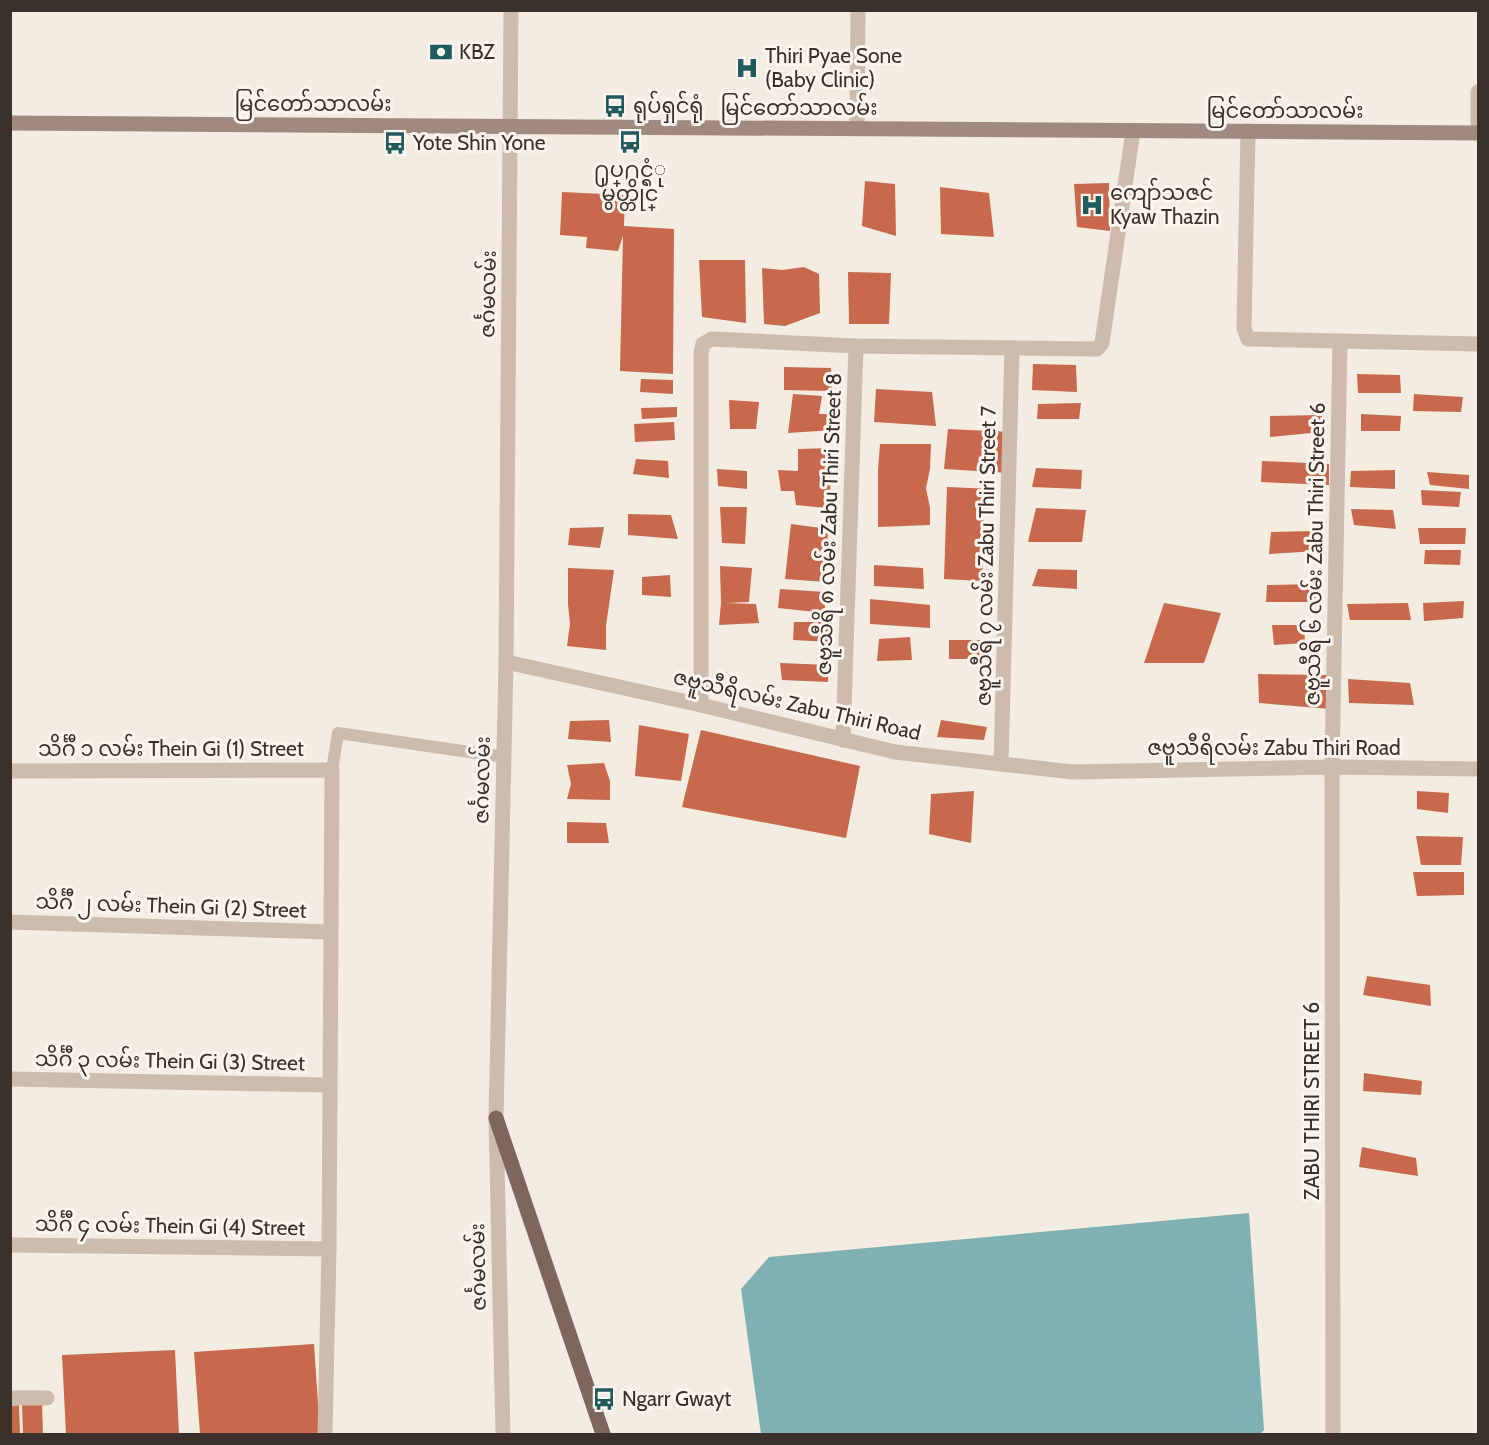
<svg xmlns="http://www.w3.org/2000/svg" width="1489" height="1445" font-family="Cabin,'Noto Sans Myanmar',sans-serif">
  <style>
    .water { fill: #7fb0b2 }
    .building { fill: #c8694b }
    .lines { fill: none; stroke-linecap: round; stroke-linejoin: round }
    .service { stroke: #cdbbac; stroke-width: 12 }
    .minor { stroke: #cdbbac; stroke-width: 15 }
    .tertiary { stroke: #cdbbac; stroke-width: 15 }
    .secondary { stroke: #a18a7d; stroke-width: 15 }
    .primary { stroke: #7d675c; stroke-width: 15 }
    .labels { text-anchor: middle; stroke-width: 6; stroke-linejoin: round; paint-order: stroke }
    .poi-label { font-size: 21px; fill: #3b302b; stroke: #fbf5ee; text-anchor: start }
    .street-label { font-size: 21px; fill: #3b302b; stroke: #fbf5ee }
  </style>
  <rect width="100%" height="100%" fill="#f4ebe1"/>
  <!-- water -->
  <polygon class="water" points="1249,1213 1264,1430 1260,1434 761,1434 741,1289 769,1257"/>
  <!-- building -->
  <g class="building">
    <polygon points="865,181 895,184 896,236 862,226"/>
    <polygon points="1109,183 1110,231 1077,227 1074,184"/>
    <polygon points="940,187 989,193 994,237 941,234"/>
    <polygon points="562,192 625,195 624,226 674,229 673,374 620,371 623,236 618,251 586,248 587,237 560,235"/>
    <polygon points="699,260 745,260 746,323 702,317"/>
    <polygon points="804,267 819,274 820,313 785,326 764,324 762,268 782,270"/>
    <polygon points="848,272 891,273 889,324 849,324"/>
    <polygon points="1033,364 1076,365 1077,392 1032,390"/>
    <polygon points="784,367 831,368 832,391 784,390"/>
    <polygon points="1357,374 1400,375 1401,393 1358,393"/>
    <polygon points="641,379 673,380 673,394 640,392"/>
    <polygon points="876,389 932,392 936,426 874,422"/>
    <polygon points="793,394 822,396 819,414 835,414 834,430 788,433"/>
    <polygon points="1414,394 1463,397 1461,412 1413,411"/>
    <polygon points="729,400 759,402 756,429 730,429"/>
    <polygon points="1081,403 1079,419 1037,419 1038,404"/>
    <polygon points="677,407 677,417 642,419 641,408"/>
    <polygon points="1361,414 1401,416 1400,431 1361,431"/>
    <polygon points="1322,415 1322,432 1270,437 1270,416"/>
    <polygon points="674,422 675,440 635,442 634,424"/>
    <polygon points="948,429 1010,432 1009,473 944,469"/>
    <polygon points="880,444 931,444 930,469 926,488 930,508 930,525 878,527 878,470"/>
    <polygon points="832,448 830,492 826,508 796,505 794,491 781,491 778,470 798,471 798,449"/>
    <polygon points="636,459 668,461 669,478 633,474"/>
    <polygon points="1262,461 1329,464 1329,485 1261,482"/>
    <polygon points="1036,468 1082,470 1081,489 1032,487"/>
    <polygon points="717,469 747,471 747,489 718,486"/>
    <polygon points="1395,470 1395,489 1350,487 1351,471"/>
    <polygon points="1427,472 1469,475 1469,489 1430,485"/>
    <polygon points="947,487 993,489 992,510 982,510 986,538 981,581 944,579"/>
    <polygon points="1421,490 1461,492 1459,507 1422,505"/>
    <polygon points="720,507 747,507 745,544 722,543"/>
    <polygon points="1036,508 1086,510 1082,542 1028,542"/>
    <polygon points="1351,509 1393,510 1396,529 1354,525"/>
    <polygon points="628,514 671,515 678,539 628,535"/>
    <polygon points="791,524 828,529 826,582 785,579"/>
    <polygon points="604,527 600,548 568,545 570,528"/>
    <polygon points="1418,528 1466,528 1465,544 1420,544"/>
    <polygon points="1314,531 1316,551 1269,554 1271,532"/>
    <polygon points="1425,550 1461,550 1460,565 1424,564"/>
    <polygon points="874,565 923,568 924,589 874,586"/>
    <polygon points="720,566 752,568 749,602 726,603 756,604 759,623 719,625 721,603"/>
    <polygon points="568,568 614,570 606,626 606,650 567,646 570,624 568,604"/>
    <polygon points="1038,569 1077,570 1077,589 1032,586"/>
    <polygon points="670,575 671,597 642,595 642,577"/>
    <polygon points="1314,584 1316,602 1266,602 1267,585"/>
    <polygon points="780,589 825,592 825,613 778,608"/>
    <polygon points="870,599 930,605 930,628 870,624"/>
    <polygon points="1464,601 1463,618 1424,621 1423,603"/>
    <polygon points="1164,603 1221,613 1204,663 1144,663"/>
    <polygon points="1408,603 1411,620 1350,620 1347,604"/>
    <polygon points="794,622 829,622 830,642 793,640"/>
    <polygon points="1272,625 1304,625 1305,643 1274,645"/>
    <polygon points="910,637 912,660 877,661 879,639"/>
    <rect x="949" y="640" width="35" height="19"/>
    <polygon points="780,663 828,665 828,682 782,680"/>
    <polygon points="1258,674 1330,675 1330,709 1259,703"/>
    <polygon points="1348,679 1410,683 1414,705 1349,703"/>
    <polygon points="609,720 611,742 568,739 570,721"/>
    <polygon points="941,720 987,727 984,740 937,737"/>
    <polygon points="639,725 689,734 681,781 635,776"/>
    <polygon points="701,730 860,766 846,838 682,807"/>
    <polygon points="604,763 610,781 610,800 567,799 571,784 567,765"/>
    <polygon points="974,791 971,843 929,834 931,794"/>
    <polygon points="1417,791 1449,793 1448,813 1417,809"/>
    <polygon points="567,822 606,823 609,843 567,843"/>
    <polygon points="1416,836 1463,837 1461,865 1421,865"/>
    <polygon points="1413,872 1464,872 1464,895 1417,896"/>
    <polygon points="1367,976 1430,985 1431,1006 1363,995"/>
    <polygon points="1364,1073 1422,1081 1421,1095 1363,1091"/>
    <polygon points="1362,1147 1416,1158 1418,1176 1359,1167"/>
    <polygon points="314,1344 320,1434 200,1434 194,1352"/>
    <polygon points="175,1350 179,1434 66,1434 62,1355"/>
    <polygon points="22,1404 42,1404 43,1434 23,1434"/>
    <polygon points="19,1405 20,1434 10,1434 10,1406"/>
  </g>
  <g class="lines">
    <!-- service -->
    <polyline class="service" points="332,770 338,733 504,757"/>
    <!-- minor -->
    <g class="minor">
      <polyline points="857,129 858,10"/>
      <polyline points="1248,131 1244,328 1248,339 1478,344"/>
      <polyline points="1478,133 1478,92"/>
      <polyline points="506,662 701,705 895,752 1001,764 1073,772 1332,767 1478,769"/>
      <polyline points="701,705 701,354 703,344 712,339 856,346 1097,349 1102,343 1133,131"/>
      <polyline points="843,740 856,346"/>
      <polyline points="1001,764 1012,349"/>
      <polyline points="10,771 332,770 329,1249 325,1434"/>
      <polyline points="10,922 330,932"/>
      <polyline points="10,1079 328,1085"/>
      <polyline points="10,1245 329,1249"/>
      <polyline points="10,1398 47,1398"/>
      <polyline points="1333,1434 1332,767 1340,341"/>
    </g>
    <!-- tertiary -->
    <polyline class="tertiary" points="503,1434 496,1118 506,662 511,10"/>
    <!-- secondary -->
    <polyline class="secondary" points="10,123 1478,133"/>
    <!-- primary -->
    <polyline class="primary" points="496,1118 603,1434"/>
  </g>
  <!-- icons -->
  <defs>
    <g id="bank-bare" transform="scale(1.8)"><path d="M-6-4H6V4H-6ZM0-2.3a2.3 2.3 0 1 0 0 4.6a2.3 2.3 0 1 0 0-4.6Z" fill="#1f5a5e" stroke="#fbf5ee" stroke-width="2.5" paint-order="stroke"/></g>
    <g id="hospital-bare" transform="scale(1.8)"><path d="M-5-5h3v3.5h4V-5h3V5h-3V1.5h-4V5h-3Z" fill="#1f5a5e" stroke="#fbf5ee" stroke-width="2.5" paint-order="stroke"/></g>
    <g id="bus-bare" transform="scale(1.8)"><path d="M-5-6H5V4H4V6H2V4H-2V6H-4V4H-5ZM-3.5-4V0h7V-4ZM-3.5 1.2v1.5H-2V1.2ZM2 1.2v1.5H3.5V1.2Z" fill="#1f5a5e" stroke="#fbf5ee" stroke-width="2.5" paint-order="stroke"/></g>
  </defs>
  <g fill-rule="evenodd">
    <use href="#bank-bare" x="441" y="52"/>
    <use href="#hospital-bare" x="747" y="68"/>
    <use href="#bus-bare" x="615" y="106"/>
    <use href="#bus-bare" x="630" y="142"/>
    <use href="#bus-bare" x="395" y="143"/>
    <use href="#hospital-bare" x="1092" y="205"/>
    <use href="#bus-bare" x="604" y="1399"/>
  </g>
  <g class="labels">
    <!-- poi labels -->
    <g class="poi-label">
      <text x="459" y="59">KBZ</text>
      <text x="765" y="63">Thiri Pyae Sone<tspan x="765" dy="24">(Baby Clinic)</tspan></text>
      <text x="633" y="113">ရုပ်ရှင်ရုံ</text>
      <text x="413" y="150">Yote Shin Yone</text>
      <text x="630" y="177" text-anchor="middle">႐ုပ္႐ွင္ရံု<tspan x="630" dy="24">မွတ္တိုင္</tspan></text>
      <text x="1110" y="200">ကျော်သဇင်<tspan x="1110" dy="24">Kyaw Thazin</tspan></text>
      <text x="622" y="1406">Ngarr Gwayt</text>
    </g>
    <!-- street labels -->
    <g class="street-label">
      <text x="313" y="111">မြင်တော်သာလမ်း</text>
      <text x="799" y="115">မြင်တော်သာလမ်း</text>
      <text x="1285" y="118">မြင်တော်သာလမ်း</text>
      <text transform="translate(488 294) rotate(-89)" y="7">ဇင်္ဂမလမ်း</text>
      <text transform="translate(829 524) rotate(-88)" y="7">ဇဗူသီရိ ၈ လမ်း Zabu Thiri Street 8</text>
      <text transform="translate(1315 554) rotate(-89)" y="7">ဇဗူသီရိ ၆ လမ်း Zabu Thiri Street 6</text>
      <text transform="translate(986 556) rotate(-89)" y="7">ဇဗူသီရိ ၇ လမ်း Zabu Thiri Street 7</text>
      <text transform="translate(797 705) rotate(13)" y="7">ဇဗူသီရိလမ်း Zabu Thiri Road</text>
      <text x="1274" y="755">ဇဗူသီရိလမ်း Zabu Thiri Road</text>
      <text x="171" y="756">သိင်္ဂီ ၁ လမ်း Thein Gi (1) Street</text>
      <text transform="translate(482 780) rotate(-89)" y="7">ဇင်္ဂမလမ်း</text>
      <text transform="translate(171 906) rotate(2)" y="7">သိင်္ဂီ ၂ လမ်း Thein Gi (2) Street</text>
      <text transform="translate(170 1061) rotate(1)" y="7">သိင်္ဂီ ၃ လမ်း Thein Gi (3) Street</text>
      <text transform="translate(1312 1101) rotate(-90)" y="7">ZABU THIRI STREET 6</text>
      <text transform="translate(170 1226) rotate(1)" y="7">သိင်္ဂီ ၄ လမ်း Thein Gi (4) Street</text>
      <text transform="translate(478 1267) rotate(-91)" y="7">ဇင်္ဂမလမ်း</text>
    </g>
  </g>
  <!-- border -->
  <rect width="1489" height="1445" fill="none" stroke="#3b302b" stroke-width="24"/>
</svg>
